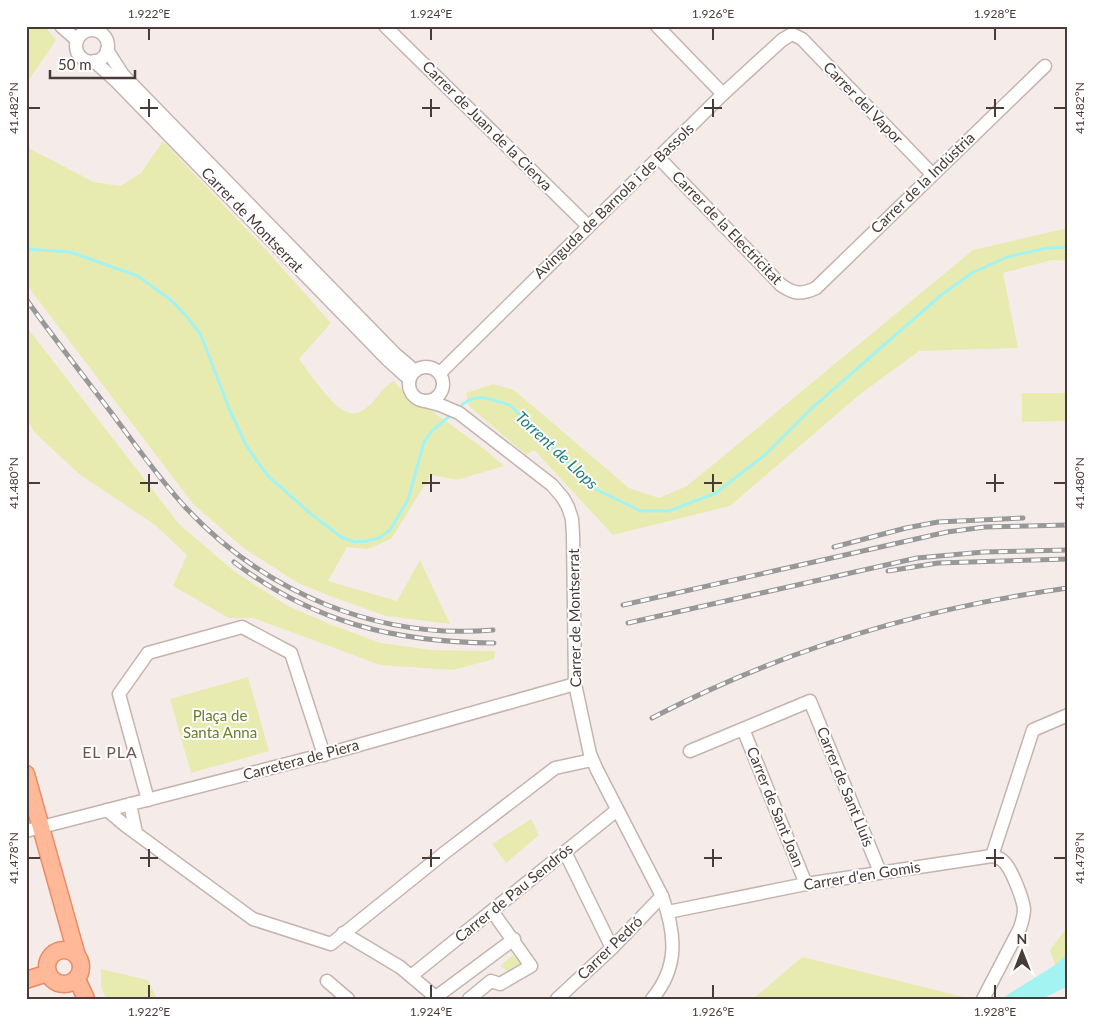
<svg xmlns="http://www.w3.org/2000/svg" width="1094" height="1025" font-family="Lato,sans-serif">
  <style>
    .green { fill: #e8ebb0 }
    .water { fill: #a3f3f3 }
    .lines { fill: none; stroke-linecap: round; stroke-linejoin: round }
    .stream { stroke: #a3f3f3; stroke-width: 3 }
    .minor-casing { stroke: #c4b4ae; stroke-width: 15 }
    .major-casing { stroke: #e98b63; stroke-width: 19 }
    .minor { stroke: #fff; stroke-width: 12 }
    .major { stroke: #ffb898; stroke-width: 16 }
    .rail-casing { stroke: #989898; stroke-width: 5 }
    .rail { stroke: #fff; stroke-width: 3; stroke-dasharray: 9; stroke-linecap: butt }
    .ticks { fill: none; stroke: #493b37; stroke-width: 2 }
    .labels { text-anchor: middle; stroke-width: 4; stroke-linejoin: round; paint-order: stroke }
    .street-label { font-size: 15px; fill: #493b37; stroke: #fff }
    .park-label { font-size: 15px; fill: #6b7e27; stroke: #fff }
    .water-label { font-size: 16px; font-style: italic; fill: #227e7f; stroke: #fff }
    .neighbourhood-label { font-size: 16px; letter-spacing: 1px; fill: #6c534e; stroke: #fff }
    .neatline { fill: none; stroke: #493b37; stroke-width: 2 }
    .ticks-label { font-size: 12px; text-anchor: middle; fill: #493b37 }
  </style>
  <rect width="100%" height="100%" fill="#f5ece9"/>
  <!-- green -->
  <g class="green">
    <polygon points="26,26 44,26 56,40 26,84"/>
    <path d="M163 141 268 252 331 323 299 359C306 369 313 378 320 387 331 400 347 424 366 408 377 400 381 388 394 381L414 405 432 411 487 451 504 466 457 480 431 475 391 539 368 549 347 547 328 581 397 601 420 560 450 624 386 616 338 599 298 583 245 549 194 505 26 284V147L94 182 120 186 141 173Z"/>
    <polygon points="1068,228 1068,261 1052,260 1003,273 1018,348 919,351 859,395 730,506 613,535 534,450 526,455 469,406 466,393 493,384 514,390 629,488 659,498 687,486 973,250"/>
    <polygon points="26,326 179,524 235,572 288,606 332,625 381,643 431,650 495,651 494,659 453,670 380,665 253,618 229,618 173,586 187,555 155,525 79,474 34,432 26,417"/>
    <polygon points="1022,393 1066,393 1066,421 1022,422"/>
    <polygon points="248,677 269,751 191,773 170,699"/>
    <polygon points="531,819 539,835 506,863 492,844"/>
    <polygon points="1068,926 1068,953 1055,965 1050,950"/>
    <polygon points="513,955 525,966 511,974 500,966"/>
    <polygon points="802,957 964,997 968,999 753,999"/>
    <polygon points="101,969 148,980 157,999 106,999 101,987"/>
  </g>
  <!-- water -->
  <polygon class="water" points="1068,953 1068,986 1042,999 1001,999 1055,965"/>
  <g class="lines">
    <!-- stream -->
    <g class="stream">
      <polyline points="26,249 70,252 138,276 172,301 188,318 201,335 230,411 247,447 268,476 310,513 341,537 355,542 367,541 379,538 390,530 408,500 424,442 432,431 452,414"/>
      <path d="M458 408C476 391 489 399 510 405L595 489 641 511H669L716 493 766 454 811 409 940 296 972 273 1007 257 1047 248 1068 247"/>
    </g>
    <!-- minor casing -->
    <g class="minor-casing">
      <g id="minor">
        <polyline points="61,26 77,40"/>
        <polyline points="385,26 588,226"/>
        <polyline points="657,26 723,94"/>
        <circle cx="92" cy="46" r="16"/>
        <polyline points="107,50 123,75 394,353 415,371"/>
        <polyline points="94,61 116,81 388,360 409,379"/>
        <path d="M659 158 781 285C794 294 801 295 816 288L1045 66"/>
        <circle cx="426" cy="384" r="17"/>
        <polyline points="440,373 723,94 782,40 792,34 802,39 932,174"/>
        <path d="M425 401 440 405 459 413 552 485 563 498 568 507 572 519 573 535 575 684 590 754 597 770 662 896C676 934 679 967 652 999"/>
        <polyline points="743,729 806,884"/>
        <polyline points="690,751 810,701 880,872"/>
        <polyline points="148,800 119,694 148,653 242,627 291,653 324,755"/>
        <polyline points="130,804 136,833"/>
        <polyline points="107,810 126,826 253,919 331,944 443,854 555,768 592,760"/>
        <polyline points="26,831 341,750 575,684"/>
        <polyline points="565,852 612,948"/>
        <polyline points="992,856 1033,730 1068,715"/>
        <path d="M668 912 806 884 992 856C996 857 1000 858 1003 861 1011 867 1023 899 1024 909 1024 916 1022 922 1020 928L983 999"/>
        <polyline points="343,933 400,967 438,999"/>
        <polyline points="411,976 617,810"/>
        <polyline points="327,981 348,999"/>
        <polyline points="436,997 514,939"/>
        <polyline points="469,999 491,981 500,984 531,966 492,911"/>
        <polyline points="557,999 612,948 662,896"/>
      </g>
    </g>
    <!-- major casing -->
    <g class="major-casing">
      <g id="major">
        <polyline points="26,774 77,956"/>
        <circle cx="64" cy="967" r="17"/>
        <polyline points="77,979 86,999"/>
        <polyline points="26,980 48,973"/>
      </g>
    </g>
    <!-- minor -->
    <use href="#minor" class="minor"/>
    <!-- major -->
    <use href="#major" class="major"/>
    <!-- rail casing -->
    <g class="rail-casing">
      <g id="rail">
        <path d="M26 299C53 337 82 374 110 411 135 444 159 479 187 509 266 593 378 640 493 630"/>
        <polyline points="834,547 906,528 938,522 1023,518"/>
        <path d="M234 562C314 623 395 642 494 643"/>
        <polyline points="888,571 938,563 1068,559"/>
        <polyline points="623,605 947,532 985,527 1068,525"/>
        <polyline points="628,623 917,558 984,552 1068,550"/>
        <path d="M652 718C782 650 923 608 1068 588"/>
      </g>
    </g>
    <!-- rail -->
    <use href="#rail" class="rail"/>
  </g>
  <!-- ticks -->
  <path class="ticks" d="M149 28V40M431 28V40M713 28V40M995 28V40M149 99V117M431 99V117M713 99V117M995 99V117M28 108H40M140 108H158M422 108H440M704 108H722M986 108H1004M1054 108H1066M149 474V492M431 474V492M713 474V492M995 474V492M28 483H40M140 483H158M422 483H440M704 483H722M986 483H1004M1054 483H1066M149 849V867M431 849V867M713 849V867M995 849V867M28 858H40M140 858H158M422 858H440M704 858H722M986 858H1004M1054 858H1066M149 985V998M431 985V998M713 985V998M995 985V998"/>
  <g class="labels">
    <!-- street labels -->
    <g class="street-label">
      <text transform="translate(863 103) rotate(46)" y="5">Carrer del Vapor</text>
      <text transform="translate(487 126) rotate(45)" y="5">Carrer de Juan de la Cierva</text>
      <text transform="translate(923 183) rotate(-44)" y="5">Carrer de la Indústria</text>
      <text transform="translate(614 201) rotate(-44)" y="5">Avinguda de Barnola i de Bassols</text>
      <text transform="translate(252 220) rotate(46)" y="5">Carrer de Montserrat</text>
      <text transform="translate(727 228) rotate(46)" y="5">Carrer de la Electricitat</text>
      <text transform="translate(575 618) rotate(-91)" y="5">Carrer de Montserrat</text>
      <text transform="translate(301 760) rotate(-15)" y="5">Carretera de Piera</text>
      <text transform="translate(845 787) rotate(68)" y="5">Carrer de Sant Lluís</text>
      <text transform="translate(775 807) rotate(68)" y="5">Carrer de Sant Joan</text>
      <text transform="translate(862 876) rotate(-9)" y="5">Carrer d'en Gomis</text>
      <text transform="translate(514 893) rotate(-39)" y="5">Carrer de Pau Sendrós</text>
      <text transform="translate(610 948) rotate(-44)" y="5">Carrer Pedró</text>
    </g>
    <!-- park labels -->
    <g class="park-label">
      <text x="220" y="721">Plaça de<tspan x="220" dy="17">Santa Anna</tspan></text>
    </g>
    <!-- water labels -->
    <g class="water-label">
      <text transform="translate(557 450) rotate(43)" y="6">Torrent de Llops</text>
    </g>
    <!-- neighbourhood labels -->
    <g class="neighbourhood-label">
      <text x="110" y="758">EL PLA</text>
    </g>
  </g>
  <!-- border -->
  <rect width="1094" height="1025" fill="none" stroke="#ffffff" stroke-width="55"/>
  <!-- north arrow -->
  <g transform="translate(1022 952)" stroke="#ffffff" stroke-width="4" paint-order="stroke">
  <path d="M0-4L9 19L0 12L-9 19Z" fill="#493b37"/>
  <text y="-8" font-size="14" font-weight="bold" text-anchor="middle" fill="#493b37">N</text>
  </g>
  <!-- scale -->
  <path d="M50 70v8h85v-8" fill="none" stroke="#493b37" stroke-width="2.5"/>
  <text x="58" y="70" font-size="15" fill="#493b37" stroke="#ffffff" stroke-width="4" paint-order="stroke">50 m</text>
  <rect x="28" y="28" width="1038" height="970" class="neatline"/>
  <g class="ticks-label">
    <text x="149" y="18">1.922°E</text>
    <text x="431" y="18">1.924°E</text>
    <text x="713" y="18">1.926°E</text>
    <text x="995" y="18">1.928°E</text>
    <text transform="translate(14 108) rotate(-90)" y="4">41.482°N</text>
    <text transform="translate(1080 108) rotate(-90)" y="4">41.482°N</text>
    <text transform="translate(14 483) rotate(-90)" y="4">41.480°N</text>
    <text transform="translate(1080 483) rotate(-90)" y="4">41.480°N</text>
    <text transform="translate(14 858) rotate(-90)" y="4">41.478°N</text>
    <text transform="translate(1080 858) rotate(-90)" y="4">41.478°N</text>
    <text x="149" y="1016">1.922°E</text>
    <text x="431" y="1016">1.924°E</text>
    <text x="713" y="1016">1.926°E</text>
    <text x="995" y="1016">1.928°E</text>
  </g>
</svg>
